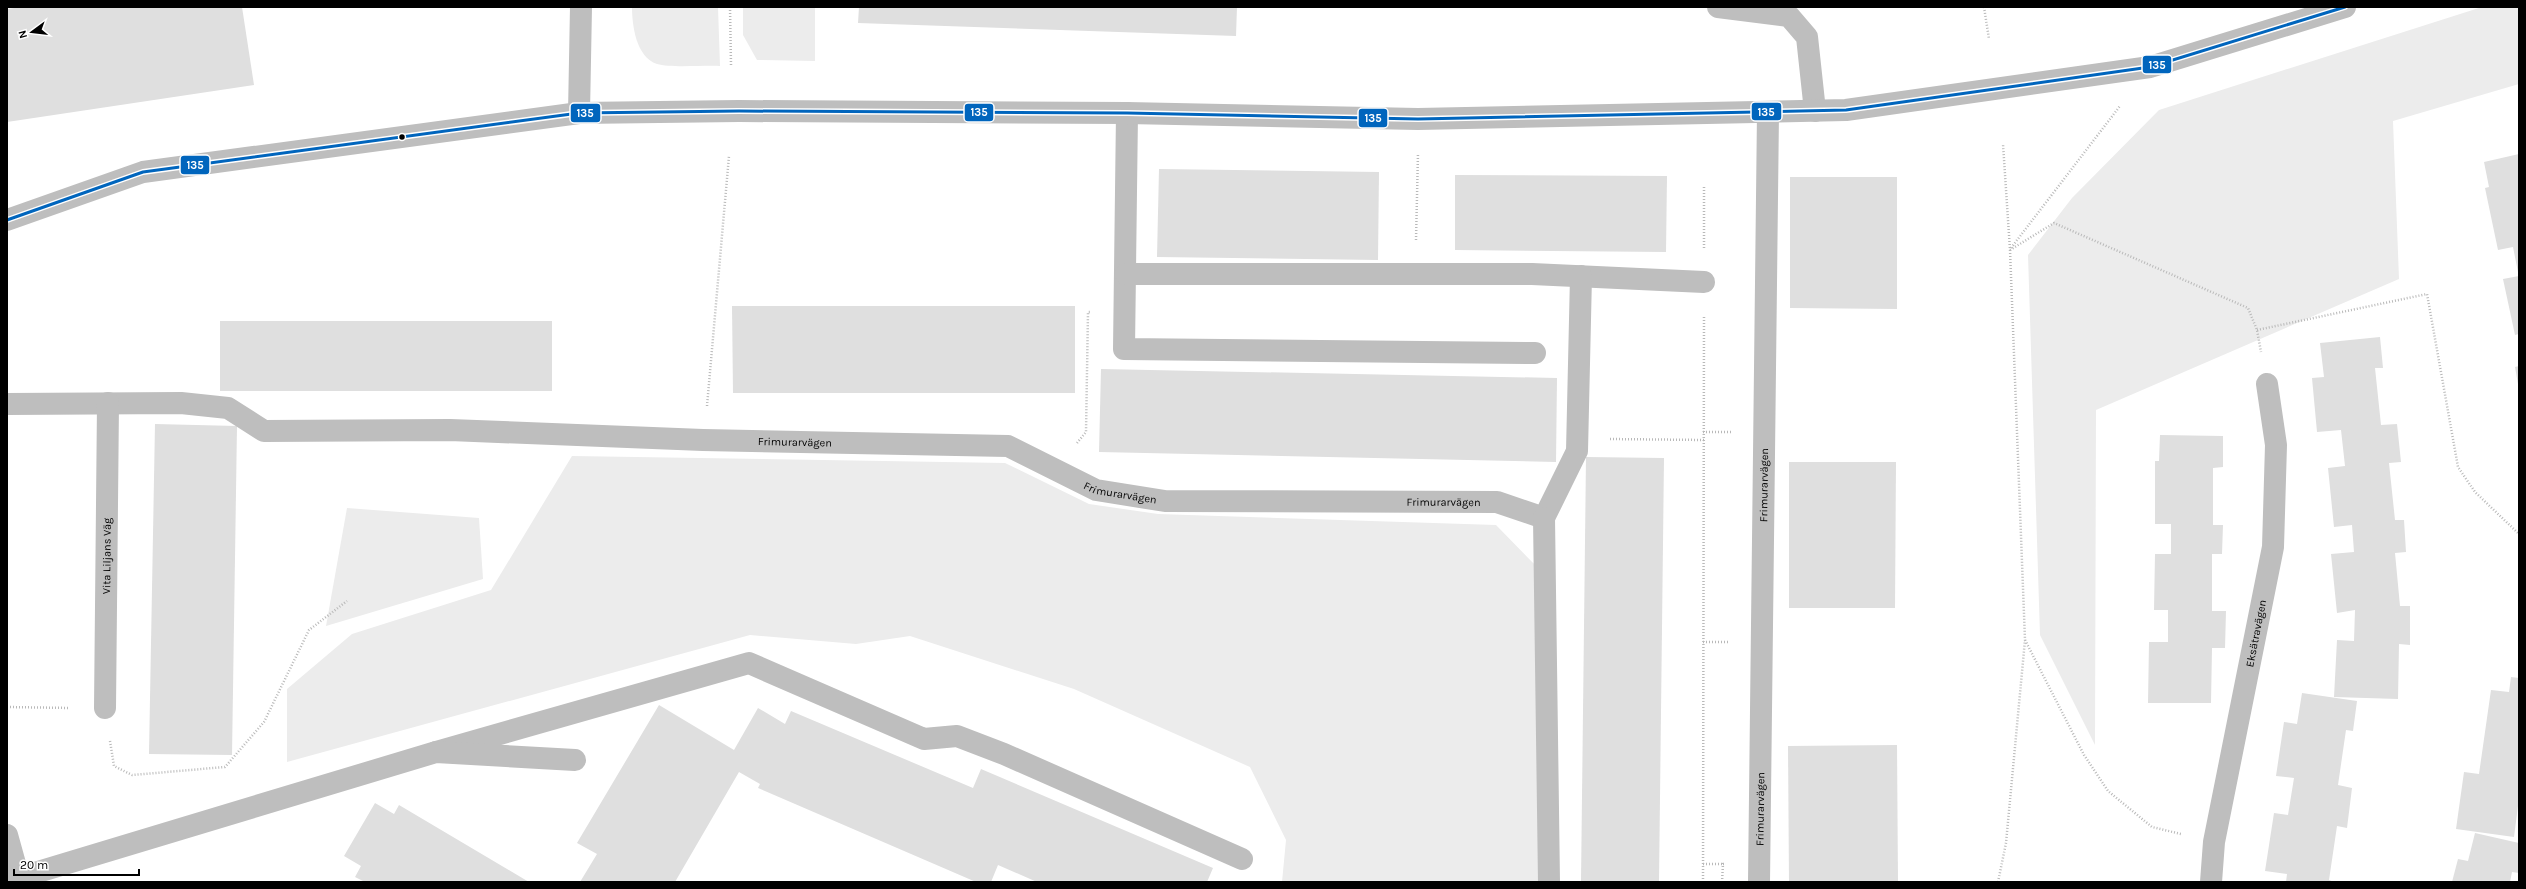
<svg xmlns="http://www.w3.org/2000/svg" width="2526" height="889" font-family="Karla,sans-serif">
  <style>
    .green { fill: #ececec }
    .building { fill: #dfdfdf }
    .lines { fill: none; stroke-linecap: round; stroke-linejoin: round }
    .path { stroke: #b9b9b9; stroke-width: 2.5; stroke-dasharray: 1 2; stroke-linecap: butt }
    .minor { stroke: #bebebe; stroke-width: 22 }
    .bus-1-casing { stroke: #fff; stroke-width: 6 }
    .bus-1 { stroke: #0065bd; stroke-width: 3 }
    .bus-dot { fill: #000; stroke: #fff; stroke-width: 1.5 }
    .labels { text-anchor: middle; stroke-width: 3.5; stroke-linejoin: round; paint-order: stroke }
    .street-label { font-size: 11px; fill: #000; stroke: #fff }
    .line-badge { stroke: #fff; stroke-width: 1.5 }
    .badge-label { font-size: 11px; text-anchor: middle; font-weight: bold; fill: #fff }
  </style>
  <rect width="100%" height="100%" fill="#fff"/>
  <!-- green -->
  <g class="green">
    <path d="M632 7H718L720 66C705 65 670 68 657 64 636 57 632 25 632 7Z"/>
    <polygon points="743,7 815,7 815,61 757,60 743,35"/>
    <polygon points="2482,7 2519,7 2519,84 2393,121 2399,279 2096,410 2095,745 2040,635 2028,255 2072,198 2159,110"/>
    <polygon points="572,456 1005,463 1089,504 1158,514 1496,525 1540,570 1543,882 1282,882 1286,840 1250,767 1074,689 910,636 856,644 750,635 287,762 287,689 352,634 491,590"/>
    <polygon points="347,508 479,518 483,579 326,626"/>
  </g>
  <!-- building -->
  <g class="building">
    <polygon points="21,7 242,7 254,85 7,122 7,9"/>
    <polygon points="859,7 1237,7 1236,36 858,23"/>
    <polygon points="2519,154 2519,272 2518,272 2513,247 2498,250 2485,188 2489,187 2484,162"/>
    <polygon points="1159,169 1379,172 1378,260 1157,257"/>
    <polygon points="1455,175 1667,176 1666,252 1455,250"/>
    <polygon points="1790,177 1897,177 1897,309 1790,308"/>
    <polygon points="2519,276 2519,334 2515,335 2503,279"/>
    <polygon points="732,306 1075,306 1075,393 733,393"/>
    <rect x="220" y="321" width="332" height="70"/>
    <polygon points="2380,337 2383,368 2375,368 2381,425 2397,424 2401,462 2389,463 2395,520 2404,520 2406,552 2395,553 2400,606 2410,606 2410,645 2399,644 2398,699 2334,697 2337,640 2354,641 2355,610 2337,613 2331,554 2354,552 2352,525 2334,527 2328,468 2345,466 2341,430 2317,432 2312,378 2324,377 2320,343"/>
    <polygon points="2519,366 2519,384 2518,384 2515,367"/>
    <polygon points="1101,369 1557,378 1556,462 1099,452"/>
    <polygon points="155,424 237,426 232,755 149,754"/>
    <polygon points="2160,435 2223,436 2223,467 2213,468 2213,525 2223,525 2222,554 2212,554 2212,611 2226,611 2225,648 2212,648 2211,703 2148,703 2149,642 2168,642 2168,610 2154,610 2155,554 2171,554 2171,524 2155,524 2155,461 2159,461"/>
    <polygon points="1586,457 1664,458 1659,882 1581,882"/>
    <polygon points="1789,462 1896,462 1895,608 1789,608"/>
    <polygon points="2511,677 2519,678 2519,798 2514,837 2456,829 2464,772 2479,774 2491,690 2509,692"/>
    <polygon points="2302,693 2357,701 2353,731 2346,730 2338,785 2352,788 2347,828 2337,826 2329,880 2334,882 2286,882 2287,874 2265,871 2274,813 2288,815 2294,778 2276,776 2284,722 2297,724"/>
    <polygon points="659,705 734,750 758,708 785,724 791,711 973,788 981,769 1213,868 1207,882 1037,882 998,865 991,882 976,882 758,788 760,784 739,772 675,882 580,882 597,854 577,843"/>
    <polygon points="1897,745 1898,882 1789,882 1788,746"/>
    <polygon points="375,803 394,814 399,805 529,882 365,882 355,877 361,866 344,856"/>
    <polygon points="2475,833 2519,843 2519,873 2512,872 2510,882 2452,882 2458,859 2468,861"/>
  </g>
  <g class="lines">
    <!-- path -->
    <g class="path">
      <polyline points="730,7 731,65"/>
      <polyline points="1984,7 1989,39"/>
      <polyline points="1416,240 1418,153"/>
      <polyline points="1704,248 1704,187"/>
      <polyline points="2011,248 2120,106"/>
      <polyline points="2010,250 2054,223 2248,308 2257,330 2261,352"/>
      <polyline points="2257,330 2427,294 2458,467 2475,492 2519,534"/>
      <polyline points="707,406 729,156"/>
      <polyline points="1703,432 1731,432"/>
      <polyline points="1610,439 1704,440"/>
      <polyline points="1077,443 1086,432 1088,312 1091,312"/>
      <polyline points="2025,640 2084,755 2108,791 2152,827 2181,834"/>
      <polyline points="1703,642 1729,642"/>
      <polyline points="7,707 70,708"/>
      <polyline points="110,741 114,766 132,775 225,767 264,722 309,630 347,601"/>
      <polyline points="1703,864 1723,864"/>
      <polyline points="1703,882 1704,315"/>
      <polyline points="1722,882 1723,864 1726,864"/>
      <polyline points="1998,882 2006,843 2025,640 2010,250 2003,144"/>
    </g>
    <!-- minor -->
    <g class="minor">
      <polyline points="1718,7 1789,16 1807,37 1815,111"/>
      <polyline points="579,113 581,7"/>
      <polyline points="1127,113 1124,349 1535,353"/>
      <polyline points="7,220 143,172 579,113 739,111 1127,113 1418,119 1846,110 2150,67 2345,7"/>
      <polyline points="1126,274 1532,274 1704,282"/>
      <path id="s1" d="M7 404 181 403 228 408 264 431 450 430 703 440 1008 446 1096 490 1165 501 1497 502 1544 518 1577 451 1581 276"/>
      <polyline points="1544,518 1549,882"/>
      <path id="s2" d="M105 708 108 403"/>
      <polyline points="436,752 749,663 924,739 957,736 1004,754 1242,859"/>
      <polyline points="7,835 20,882"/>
      <polyline points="18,878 436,752 575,760"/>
      <path id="s3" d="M1759 882 1768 112"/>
      <path id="s4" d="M2211 882 2214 842 2273 547 2276 445 2267 384"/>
    </g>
    <!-- bus-1 casing -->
    <g class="bus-1-casing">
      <polyline id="bus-1" points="7,220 143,172 579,113 739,111 1127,113 1418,119 1846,110 2150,67 2345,7"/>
    </g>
    <!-- bus-1 -->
    <use href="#bus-1" class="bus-1"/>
  </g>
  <!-- markers -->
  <circle class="bus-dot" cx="402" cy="137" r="3.5"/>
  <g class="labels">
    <!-- street labels -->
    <g class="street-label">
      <text dy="4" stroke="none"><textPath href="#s1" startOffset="795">Frimurarvägen</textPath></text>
      <text dy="4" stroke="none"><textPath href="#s3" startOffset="397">Frimurarvägen</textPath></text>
      <text dy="4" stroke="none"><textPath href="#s1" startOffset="1131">Frimurarvägen</textPath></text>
      <text dy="4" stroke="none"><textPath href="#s1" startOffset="1455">Frimurarvägen</textPath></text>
      <text dy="4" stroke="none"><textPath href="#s2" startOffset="152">Vita Liljans Väg</textPath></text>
      <text dy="4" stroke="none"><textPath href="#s4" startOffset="253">Eksätravägen</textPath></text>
      <text dy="4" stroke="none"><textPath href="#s3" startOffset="73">Frimurarvägen</textPath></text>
    </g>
  </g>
  <g class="line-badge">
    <rect x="2142" y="55" width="30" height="19" rx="4" fill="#0065bd"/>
    <rect x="1751" y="102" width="31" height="19" rx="4" fill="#0065bd"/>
    <rect x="964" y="103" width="30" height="19" rx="4" fill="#0065bd"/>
    <rect x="570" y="103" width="31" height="20" rx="4" fill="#0065bd"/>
    <rect x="1358" y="108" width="30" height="20" rx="4" fill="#0065bd"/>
    <rect x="180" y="155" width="30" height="20" rx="4" fill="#0065bd"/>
  </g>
  <g class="badge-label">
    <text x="2157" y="69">135</text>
    <text x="1766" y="116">135</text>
    <text x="979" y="116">135</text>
    <text x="585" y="117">135</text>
    <text x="1373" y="122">135</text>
    <text x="195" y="169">135</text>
  </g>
  <!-- border -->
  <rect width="2526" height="889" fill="none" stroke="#000000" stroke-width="16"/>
  <!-- north arrow -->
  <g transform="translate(32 32) rotate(255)" stroke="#ffffff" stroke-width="3" paint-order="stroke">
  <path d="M0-3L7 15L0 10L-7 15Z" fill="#000000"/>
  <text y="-6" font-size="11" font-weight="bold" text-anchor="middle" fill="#000000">N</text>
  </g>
  <!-- scale -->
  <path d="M14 869v6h125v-6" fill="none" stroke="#000000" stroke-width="2"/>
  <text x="20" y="869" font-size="12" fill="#000000" stroke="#ffffff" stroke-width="3" paint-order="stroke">20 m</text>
</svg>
